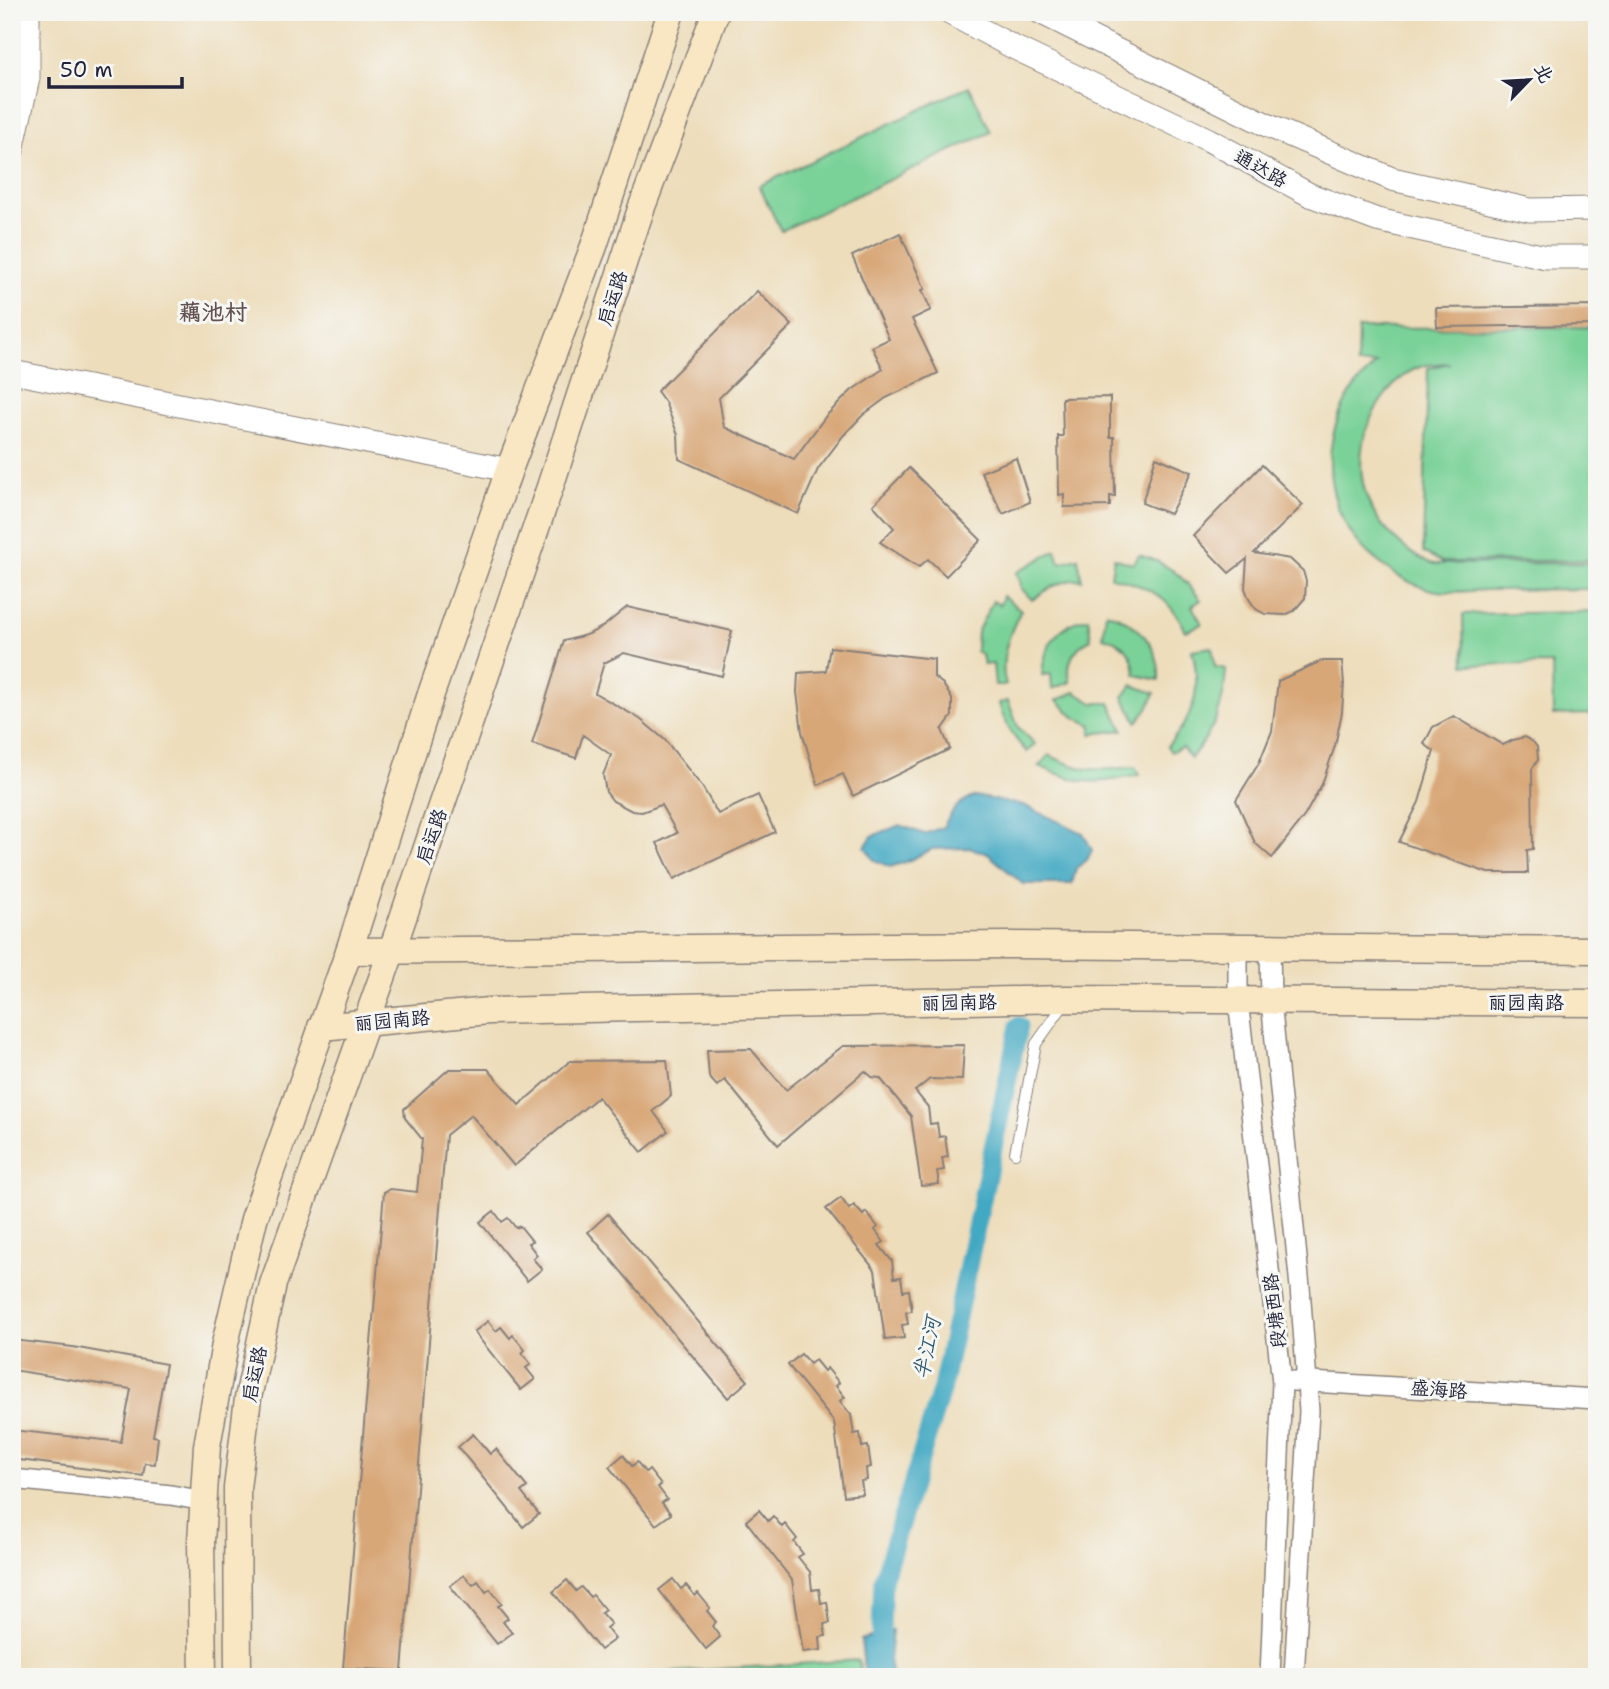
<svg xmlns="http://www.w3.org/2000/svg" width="1609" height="1689" font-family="'Shantell Sans','LXGW WenKai TC',sans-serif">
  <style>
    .green { fill: #7ad298; stroke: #4e7a6a; stroke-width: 2 }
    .water { fill: #43a9c3; stroke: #32667f; stroke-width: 2 }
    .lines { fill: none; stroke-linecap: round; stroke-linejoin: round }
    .canal { stroke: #43a9c3; stroke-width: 19 }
    .building { fill: #d8a778 }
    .service-casing { stroke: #88807b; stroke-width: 12 }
    .minor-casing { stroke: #88807b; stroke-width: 22 }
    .tertiary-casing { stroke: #88807b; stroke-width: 25 }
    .secondary-casing { stroke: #88807b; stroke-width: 29 }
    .service { stroke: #fff; stroke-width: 10 }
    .minor { stroke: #fff; stroke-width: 19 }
    .tertiary { stroke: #fff; stroke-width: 23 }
    .secondary { stroke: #f9e7c3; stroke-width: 26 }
    .labels { text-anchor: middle; stroke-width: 6; stroke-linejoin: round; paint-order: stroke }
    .street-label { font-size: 19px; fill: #22223b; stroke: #f6f6f2 }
    .water-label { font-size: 21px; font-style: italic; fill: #2f5871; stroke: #f6f6f2 }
    .quarter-label { font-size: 23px; font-weight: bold; fill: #625150; stroke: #f6f6f2 }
  </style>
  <rect width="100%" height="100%" fill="#f6f6f2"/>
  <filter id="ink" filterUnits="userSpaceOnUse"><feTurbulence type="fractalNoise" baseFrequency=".0143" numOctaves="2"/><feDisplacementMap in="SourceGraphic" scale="14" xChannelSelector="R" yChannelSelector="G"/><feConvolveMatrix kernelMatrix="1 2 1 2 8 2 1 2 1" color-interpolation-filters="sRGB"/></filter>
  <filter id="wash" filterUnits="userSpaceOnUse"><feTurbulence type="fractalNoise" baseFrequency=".00686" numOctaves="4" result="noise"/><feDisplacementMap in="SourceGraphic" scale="28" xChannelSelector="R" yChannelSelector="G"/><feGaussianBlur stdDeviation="1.57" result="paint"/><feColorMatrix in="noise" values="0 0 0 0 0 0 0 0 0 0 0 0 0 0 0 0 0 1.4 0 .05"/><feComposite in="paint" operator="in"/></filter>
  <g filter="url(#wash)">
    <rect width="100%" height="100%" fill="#edddbb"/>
    <!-- green -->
    <g class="green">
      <polygon points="969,86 991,132 781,231 759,186"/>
      <path d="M1597 327V560L1442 562 1423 552 1428 368 1450 363C1419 363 1406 370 1386 394 1352 437 1352 495 1391 535 1404 548 1417 559 1434 564L1597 563V589C1559 589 1522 590 1485 590 1470 591 1452 593 1437 591 1414 587 1393 574 1376 560 1325 519 1316 447 1351 392 1358 382 1367 373 1376 364L1357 365 1358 328Z"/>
      <path d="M1056 550 1060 563 1078 558 1082 580C1063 578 1046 590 1032 600L1020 587 1021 583 1016 573Z"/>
      <path d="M1139 555C1167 562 1184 577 1201 600L1192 606 1202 624 1186 631C1169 596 1148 586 1111 577L1114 558 1133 564Z"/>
      <path d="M1003 596 1021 610C1010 632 998 660 1006 685H995L993 664 984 665 982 655 976 651 977 632 993 601 1000 605Z"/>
      <path d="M1106 612C1137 622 1161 646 1159 680L1135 675C1134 653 1124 642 1103 637Z"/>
      <polygon points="1597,612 1597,714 1553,715 1552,664 1464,665 1463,614"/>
      <path d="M1088 618 1091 639C1073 648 1066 662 1070 682L1052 689 1051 674 1042 675C1044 645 1058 624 1088 618Z"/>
      <path d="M1212 647 1215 667 1226 669C1224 707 1215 729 1191 758L1182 747 1171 752 1167 746C1195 716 1202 690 1192 650Z"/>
      <polygon points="1132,685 1155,693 1148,708 1137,722 1123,697"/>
      <polygon points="1075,692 1093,703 1110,703 1123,730 1091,734 1092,725 1074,717 1057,700"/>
      <path d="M1008 701 1018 727 1035 744 1027 752C1013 737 1004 723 999 703Z"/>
      <path d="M1049 755C1086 774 1095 770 1135 767L1139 775C1096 785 1080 785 1039 766Z"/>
      <polygon points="859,1660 861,1677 596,1677"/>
    </g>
    <!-- water -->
    <g class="water">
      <path d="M975 796 1023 805 1066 825 1083 833 1092 850 1087 860 1076 868 1072 884H1023L988 854 971 848 932 849 906 862 890 867 874 860 865 847 872 836 900 825 924 834 943 827C952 811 957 802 975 796Z"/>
      <polygon points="892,1630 889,1660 892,1677 865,1677 861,1640"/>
    </g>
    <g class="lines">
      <!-- canal -->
      <polyline class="canal" points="879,1677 883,1580 942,1388 1019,1026"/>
    </g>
    <g id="blocks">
      <!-- building -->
      <g class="building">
        <polygon points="900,233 925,289 922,290 931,310 912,319 938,373 886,398 863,415 843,436 818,469 798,514 679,459 678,435 665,402 657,391 757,291 792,325 719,398 724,427 794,459 826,416 852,390 883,369 872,347 889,339 852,256"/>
        <polygon points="1597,306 1597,325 1437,327 1436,308"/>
        <polygon points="1110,397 1110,437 1114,437 1115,497 1110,496 1110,506 1064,507 1064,494 1059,495 1058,436 1063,436 1062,398"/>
        <polygon points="1156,457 1192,472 1170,514 1142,503"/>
        <polygon points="1016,458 1030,502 1003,514 981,472"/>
        <polygon points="1262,465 1303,505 1254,553 1290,559 1303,571 1306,581 1305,598 1294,611 1285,615 1265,614 1256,609 1249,599 1245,588 1247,559 1229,573 1193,536"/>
        <polygon points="909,468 981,540 946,576 928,559 919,567 880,542 894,528 873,505"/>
        <polygon points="627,607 732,631 722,676 624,653 604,663 595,693 640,719 665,740 703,788 718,814 758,795 775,832 674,879 657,843 677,833 661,805 642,812 632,811 613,801 606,792 603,775 611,755 583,735 576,758 532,744 564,641 589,634 604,626"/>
        <polygon points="830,647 934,659 934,677 943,684 952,699 952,716 942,730 950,749 853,796 843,774 818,785 802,732 797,692 798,673 826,671"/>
        <polygon points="1321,661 1342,661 1344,683 1342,712 1335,746 1322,784 1305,815 1272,858 1255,843 1236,800 1259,763 1272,731 1278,681"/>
        <polygon points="1454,716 1503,745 1513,740 1525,737 1533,742 1537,747 1538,760 1532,769 1533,849 1527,850 1528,873 1488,873 1399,842 1419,802 1434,751 1424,744 1433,727"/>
        <polygon points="964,1045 962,1080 930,1079 915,1091 928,1107 930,1124 937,1123 939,1137 945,1136 948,1157 942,1158 944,1170 937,1171 939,1184 921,1186 911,1116 880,1078 872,1077 865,1071 778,1145 725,1080 717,1086 709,1077 707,1050 751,1049 786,1090 843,1046"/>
        <polygon points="667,1060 671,1096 653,1111 668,1131 642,1152 598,1097 514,1166 471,1115 446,1135 402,1671 343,1668 384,1192 390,1189 417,1192 422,1139 405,1118 404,1109 449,1069 488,1069 519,1105 570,1061"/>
        <polygon points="841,1198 849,1209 854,1205 863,1215 866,1212 878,1227 875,1230 884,1242 879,1245 892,1261 894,1278 901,1277 903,1291 909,1290 912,1311 906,1312 908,1324 902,1325 904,1338 885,1340 875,1270 826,1209"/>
        <polygon points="494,1211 502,1222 508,1218 516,1228 520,1226 532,1241 528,1243 537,1255 533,1259 542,1269 527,1281 480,1222"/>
        <polygon points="608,1214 748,1381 728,1398 588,1232"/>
        <polygon points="488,1321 496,1331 501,1327 510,1338 513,1335 525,1350 522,1353 531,1364 526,1368 535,1379 521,1390 474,1332"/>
        <polygon points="12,1340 73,1347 166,1364 153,1436 158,1437 155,1464 145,1463 143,1476 12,1459 12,1430 121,1442 131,1389 12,1370"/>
        <polygon points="801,1354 810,1364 815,1360 824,1371 827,1368 839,1383 836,1386 845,1397 840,1401 851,1415 854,1434 860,1433 862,1447 868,1446 871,1467 866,1468 867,1480 861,1481 863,1494 844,1496 834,1422 788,1365"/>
        <polygon points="473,1434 490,1454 496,1449 527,1487 521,1492 539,1514 523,1527 458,1447"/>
        <polygon points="623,1455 632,1466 637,1462 645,1472 649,1470 661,1485 658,1487 667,1499 662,1503 671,1514 656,1525 609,1467"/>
        <polygon points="759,1510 768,1521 773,1516 782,1527 785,1524 797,1539 794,1542 803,1554 798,1557 810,1572 812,1590 819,1589 821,1603 827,1602 830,1623 824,1624 826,1636 820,1637 821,1650 803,1652 792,1580 746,1521"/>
        <polygon points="464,1575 473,1585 478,1581 486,1592 490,1589 502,1604 498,1606 508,1618 503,1622 512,1633 497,1644 450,1586"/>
        <polygon points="673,1579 681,1589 686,1585 695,1596 698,1593 710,1608 707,1611 716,1622 712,1626 720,1637 706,1649 659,1590"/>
        <polygon points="567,1580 576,1591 581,1587 590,1597 593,1595 605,1610 601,1613 611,1624 606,1628 615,1639 600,1650 553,1592"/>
      </g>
    </g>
  </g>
  <g filter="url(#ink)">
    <use href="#blocks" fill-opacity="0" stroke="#88807b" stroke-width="2"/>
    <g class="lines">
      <!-- service casing -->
      <g class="service-casing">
        <polyline id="service" points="1015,1153 1036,1044 1065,1003"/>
      </g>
      <!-- minor casing -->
      <g class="minor-casing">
        <g id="minor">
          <polyline points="1238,947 1238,1000 1282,1382 1270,1677"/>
          <polyline points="1270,947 1271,1001 1300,1287 1309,1411 1294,1677"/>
          <polyline points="1294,1381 1597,1399"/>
          <polyline points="12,1479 171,1495 204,1501"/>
        </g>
      </g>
      <!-- tertiary casing -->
      <g class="tertiary-casing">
        <g id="tertiary">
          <polyline points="948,12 1013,47 1209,140 1310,195 1377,220 1546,257 1597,257"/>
          <polyline points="1040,12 1269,126 1392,179 1530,210 1597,209"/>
          <polyline points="12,150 28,78 28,12"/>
          <polyline points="12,372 509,470"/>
        </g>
      </g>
      <!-- secondary casing -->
      <g class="secondary-casing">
        <g id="secondary">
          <polyline points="349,951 1011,945 1597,950"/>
          <polyline points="321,1027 489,1011 1067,999 1597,1003"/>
          <polyline points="203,1677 201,1542 207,1446 225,1344 254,1219 349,951 431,694 509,470 594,246 671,12"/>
          <polyline points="238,1677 237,1488 248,1398 273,1284 392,950 550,487 641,209 716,12"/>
        </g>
      </g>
      <!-- service -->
      <use href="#service" class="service"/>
      <!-- minor -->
      <use href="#minor" class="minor"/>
      <!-- tertiary -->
      <use href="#tertiary" class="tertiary"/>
      <!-- secondary -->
      <use href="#secondary" class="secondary"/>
    </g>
  </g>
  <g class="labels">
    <!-- street labels -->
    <g class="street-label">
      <text transform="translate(1261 168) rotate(29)" y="7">通达路</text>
      <text transform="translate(612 298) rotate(-72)" y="7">启运路</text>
      <text transform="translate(431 836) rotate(-71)" y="7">启运路</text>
      <text transform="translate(959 1002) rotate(-1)" y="7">丽园南路</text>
      <text x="1526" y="1009">丽园南路</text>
      <text transform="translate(392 1020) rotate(-5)" y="7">丽园南路</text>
      <text transform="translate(1274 1311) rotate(-97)" y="7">段塘西路</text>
      <text transform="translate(254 1374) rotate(-78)" y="7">启运路</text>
      <text transform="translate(1439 1389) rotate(4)" y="7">盛海路</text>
    </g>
    <!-- water labels -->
    <g class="water-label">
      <text transform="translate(927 1348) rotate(-78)" y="7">半江河</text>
    </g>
    <!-- quarter labels -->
    <g class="quarter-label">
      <text x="213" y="320">藕池村</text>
    </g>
  </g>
  <!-- margin -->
  <rect width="1609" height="1689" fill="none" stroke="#f6f6f2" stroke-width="42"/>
  <!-- north arrow -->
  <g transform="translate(1529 80) rotate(65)" stroke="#f6f6f2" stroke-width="5" paint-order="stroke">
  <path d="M0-5L12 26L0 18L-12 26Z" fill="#22223b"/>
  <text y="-10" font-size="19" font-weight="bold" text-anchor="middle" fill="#22223b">北</text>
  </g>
  <!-- scale -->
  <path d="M49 77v10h133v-10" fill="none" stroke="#22223b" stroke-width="3.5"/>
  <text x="60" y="77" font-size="21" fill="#22223b" stroke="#f6f6f2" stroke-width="5" paint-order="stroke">50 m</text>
</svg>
